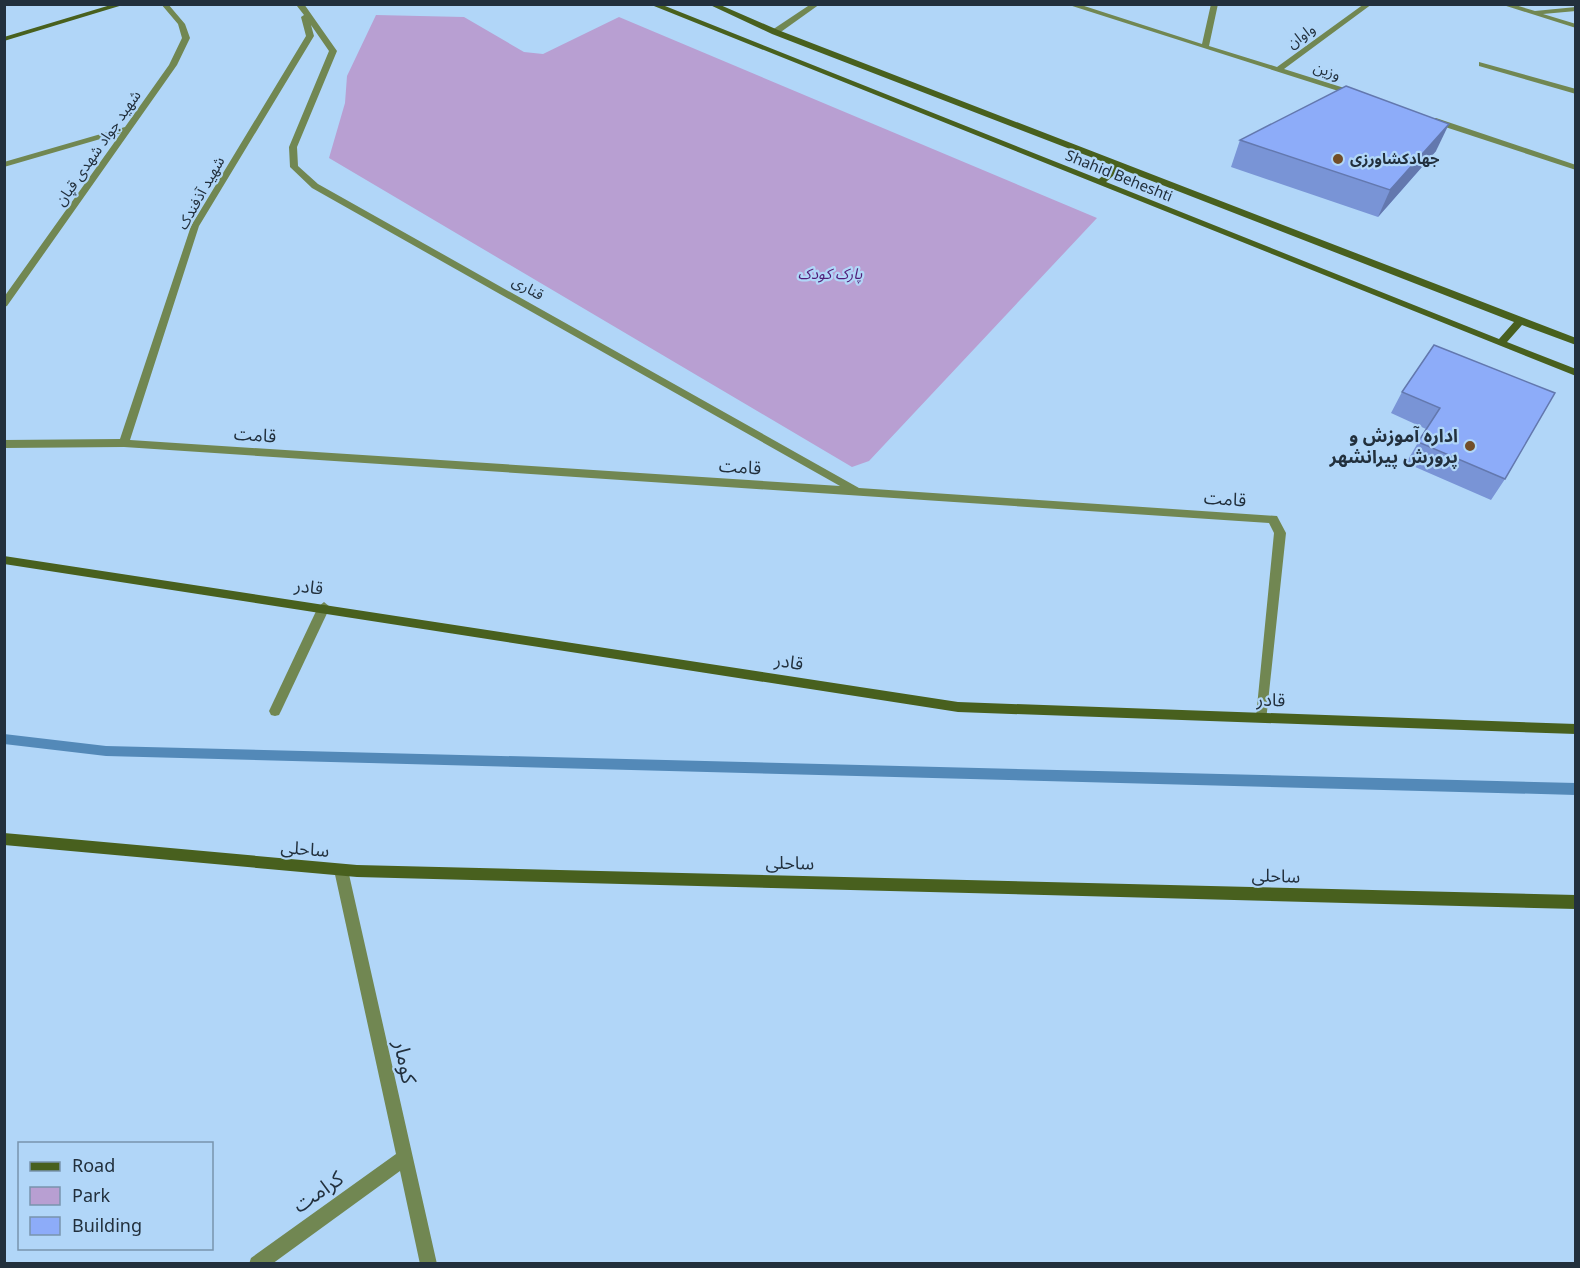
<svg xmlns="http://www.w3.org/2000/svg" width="1580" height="1268" font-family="Georgia,'Noto Sans Arabic',serif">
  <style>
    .green { fill: #b89fd2 }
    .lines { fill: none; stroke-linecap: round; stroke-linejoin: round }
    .stream { fill: #5389b8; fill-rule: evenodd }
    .street { fill: #718752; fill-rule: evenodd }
    .secondary { fill: #48601e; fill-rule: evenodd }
    .wall { fill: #7994d6 }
    .shaded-wall { fill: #6378ae }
    .building { fill: #8dacf9; stroke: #6378ae; stroke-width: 1.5 }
    .poi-dot { fill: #724e28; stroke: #b1d6f8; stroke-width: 2 }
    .labels { text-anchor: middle; stroke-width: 4.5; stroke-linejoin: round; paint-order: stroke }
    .far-street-label { font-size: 15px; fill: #22303d; stroke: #b1d6f8 }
    .far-poi-label { font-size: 15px; font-weight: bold; fill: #22303d; stroke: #b1d6f8; text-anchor: start }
    .far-park-label { font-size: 15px; font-style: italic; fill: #501c76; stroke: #b1d6f8 }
    .street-label { font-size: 18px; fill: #22303d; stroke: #b1d6f8 }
    .poi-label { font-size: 18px; font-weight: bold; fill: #22303d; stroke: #b1d6f8; text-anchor: end }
    .near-street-label { font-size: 21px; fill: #22303d; stroke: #b1d6f8 }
  </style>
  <rect width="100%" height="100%" fill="#b1d6f8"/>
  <!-- green -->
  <polygon class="green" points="376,15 464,17 524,52 543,54 619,17 1097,218 869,461 852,467 329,158 345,103 347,76"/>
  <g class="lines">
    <!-- stream -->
    <polygon class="stream" points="4,734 106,746 1576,783 1576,795 106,756 4,744"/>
    <!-- street -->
    <g class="street">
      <polygon points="161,4 168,4 185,24 190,38 177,65 7,306 4,307 4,297 121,133 4,167 4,162 125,127 169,65 182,38 178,24"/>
      <path d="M298 4H304L337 51 297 147 298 166 318 184 859 488 1277 516 1286 533 1266 721 1262 722 1258 721 1256 717 1274 533 1269 523 124 447 4 448V440L120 439 191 226 306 36 301 17 304 15 297 6ZM311 25 329 51 289 147 290 167 312 188 840 486 130 440 199 226 314 36Z"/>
      <polygon points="811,4 820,4 778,34 772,34 772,30"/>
      <polygon points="1066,4 1078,4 1202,44 1211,4 1218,4 1209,46 1277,67 1364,4 1372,4 1284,69 1357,92 1357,96 1354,96"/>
      <polygon points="1500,4 1512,4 1535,11 1576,7 1576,11 1543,14 1576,24 1576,28"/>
      <polygon points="1479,62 1576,89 1576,94 1479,66"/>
      <polygon points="1430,118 1436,118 1576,165 1576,170 1430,122"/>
      <polygon points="324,602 330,607 281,711 279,715 275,716 271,715 269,711 318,607"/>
      <polygon points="341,864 346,866 348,870 437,1264 420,1264 400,1171 272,1264 249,1264 251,1258 396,1154 334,870 336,866"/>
    </g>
    <!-- secondary -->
    <g class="secondary">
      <polygon points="114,4 126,4 4,41 4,37"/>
      <path d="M649 4H660L1099 179 1114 166 772 34 708 4H718L778 30 1576 338V345L1522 325 1507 342 1576 369V376ZM1121 169 1514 322 1499 339 1106 182Z"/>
      <polygon points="4,556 958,702 1576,724 1576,734 958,712 4,564"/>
      <polygon points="4,833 357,865 1576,895 1576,909 357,877 4,845"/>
    </g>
  </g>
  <!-- wall -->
  <g class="wall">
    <polygon points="1240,140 1436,151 1378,217 1231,167"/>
    <polygon points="1434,345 1505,479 1491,500 1406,463 1426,429 1391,413 1402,392"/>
  </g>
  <!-- shaded-wall -->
  <polygon class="shaded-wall" points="1449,124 1436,151 1378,217 1390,190"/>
  <!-- building -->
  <g class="building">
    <polygon points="1346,86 1449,124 1390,190 1240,140"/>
    <polygon points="1434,345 1555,393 1505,479 1418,442 1440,408 1402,392"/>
  </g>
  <!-- markers -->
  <g class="poi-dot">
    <circle cx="1338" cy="159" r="6"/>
    <circle cx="1470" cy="446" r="6"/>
  </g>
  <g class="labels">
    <!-- far-street labels -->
    <g class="far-street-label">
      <text transform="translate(1301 36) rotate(-36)" y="5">واوان</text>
      <text transform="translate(1327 71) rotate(19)" y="5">وزین</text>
      <text transform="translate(98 148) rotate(-55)" y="5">شهید جواد شهدی قپان</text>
      <text transform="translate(1119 176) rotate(22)" y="5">Shahid Beheshti</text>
      <text transform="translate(201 193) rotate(-61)" y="5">شهید آذفندک</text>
      <text transform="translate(528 288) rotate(29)" y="5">قناری</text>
    </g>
    <!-- far-poi labels -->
    <g class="far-poi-label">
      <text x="1350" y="164">جهادکشاورزی</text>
    </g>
    <!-- far-park labels -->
    <g class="far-park-label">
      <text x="830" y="279">پارک کودک</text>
    </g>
    <!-- street labels -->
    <g class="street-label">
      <text transform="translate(255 435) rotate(4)" y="6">قامت</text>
      <text transform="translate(740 467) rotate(4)" y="6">قامت</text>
      <text transform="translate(1225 499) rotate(4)" y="6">قامت</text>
      <text transform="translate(309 587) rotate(8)" y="6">قادر</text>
      <text transform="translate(789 662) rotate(9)" y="6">قادر</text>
      <text transform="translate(1271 700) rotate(2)" y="6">قادر</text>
      <text transform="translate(305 849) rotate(5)" y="6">ساحلی</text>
      <text transform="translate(790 863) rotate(1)" y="6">ساحلی</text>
      <text transform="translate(1276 876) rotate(2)" y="6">ساحلی</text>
    </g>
    <!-- poi labels -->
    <g class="poi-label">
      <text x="1458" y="442">اداره آموزش و<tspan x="1458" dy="21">پرورش پیرانشهر</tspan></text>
    </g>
    <!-- near-street labels -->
    <g class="near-street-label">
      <text transform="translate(405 1062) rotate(78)" y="7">کومار</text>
      <text transform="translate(318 1192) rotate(-35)" y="7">کرامت</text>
    </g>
  </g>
  <!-- border -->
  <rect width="1580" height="1268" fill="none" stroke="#22303d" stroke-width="12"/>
  <!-- legend -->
  <rect x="18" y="1142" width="195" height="108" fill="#b1d6f8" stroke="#7894ad" stroke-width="1.5"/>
  <rect x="30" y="1162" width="30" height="9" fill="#48601e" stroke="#7894ad" stroke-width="1.5"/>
  <text x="72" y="1172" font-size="18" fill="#22303d">Road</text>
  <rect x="30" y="1187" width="30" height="18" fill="#b89fd2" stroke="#7894ad" stroke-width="1.5"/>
  <text x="72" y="1202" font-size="18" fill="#22303d">Park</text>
  <rect x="30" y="1217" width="30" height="18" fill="#8dacf9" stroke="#7894ad" stroke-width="1.5"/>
  <text x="72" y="1232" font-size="18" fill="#22303d">Building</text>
</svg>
